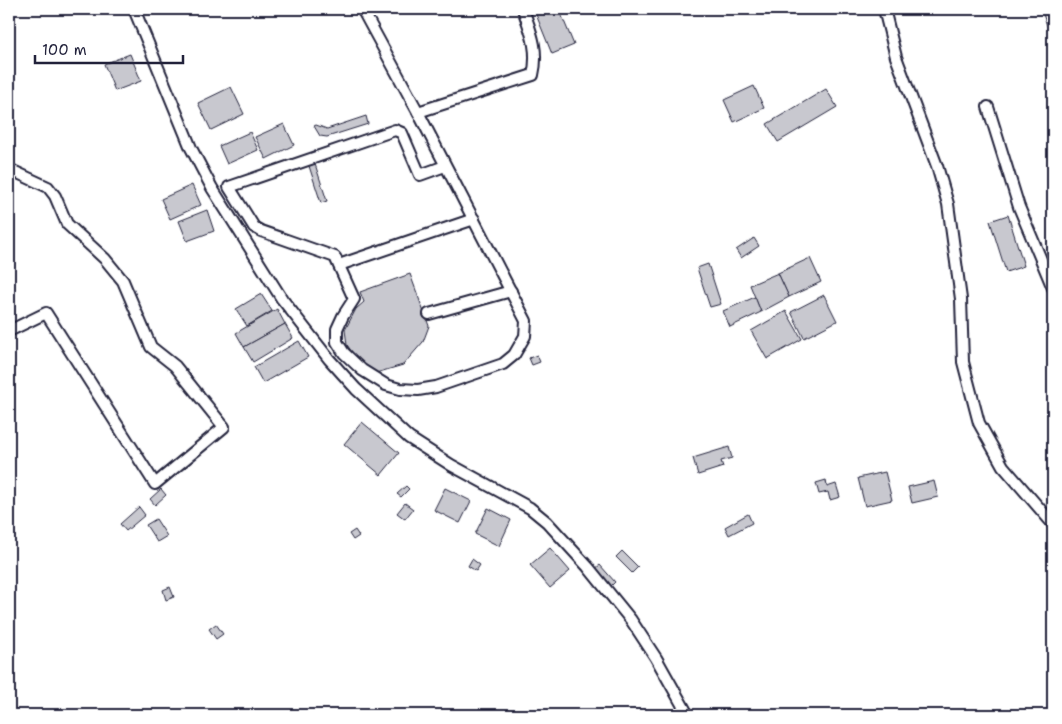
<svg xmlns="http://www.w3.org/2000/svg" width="1062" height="724" font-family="'Shantell Sans',sans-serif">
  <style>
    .building { fill: #c8c8cf; stroke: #22223b }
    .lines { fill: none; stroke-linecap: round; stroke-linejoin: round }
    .minor-casing { stroke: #22223b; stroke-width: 14 }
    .minor { stroke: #fff; stroke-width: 10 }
  </style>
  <rect width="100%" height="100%" fill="#fff"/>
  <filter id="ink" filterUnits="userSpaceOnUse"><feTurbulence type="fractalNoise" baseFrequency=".02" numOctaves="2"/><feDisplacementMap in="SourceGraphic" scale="10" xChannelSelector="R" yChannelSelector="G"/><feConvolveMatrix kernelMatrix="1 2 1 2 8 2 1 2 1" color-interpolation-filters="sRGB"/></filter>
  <g filter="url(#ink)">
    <!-- building -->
    <g class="building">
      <polygon points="542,9 559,9 574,45 552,54 535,12"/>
      <polygon points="1041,9 1053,9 1053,27 1048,28"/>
      <polygon points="130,54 141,81 115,91 104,64"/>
      <polygon points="754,86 764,108 734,122 724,100"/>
      <polygon points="231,87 244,114 211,130 198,103"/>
      <polygon points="826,89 837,107 778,142 767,124"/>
      <polygon points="366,116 368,124 327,137 320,136 314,126 316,125 327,129"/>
      <polygon points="284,124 294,145 266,159 255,137"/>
      <polygon points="250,132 258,150 227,164 219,146"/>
      <polygon points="314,161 327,201 321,203 308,163"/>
      <polygon points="192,185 201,205 170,219 161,199"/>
      <polygon points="207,210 214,231 187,241 179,221"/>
      <polygon points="1008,215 1024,266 1006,272 990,221"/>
      <polygon points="754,238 759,246 741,258 736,250"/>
      <polygon points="810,258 821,282 789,297 778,273"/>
      <polygon points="708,264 721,304 710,307 697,268"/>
      <polygon points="778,273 789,297 761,312 750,285"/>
      <polygon points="410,274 429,326 423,342 403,365 376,373 369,370 358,360 347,345 345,330 356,309 364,302 360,292"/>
      <polygon points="261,294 272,311 247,326 236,309"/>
      <polygon points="824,295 837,321 804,338 791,312"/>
      <polygon points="755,297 761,312 730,327 723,311"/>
      <polygon points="277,309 285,324 244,347 236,333"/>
      <polygon points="786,311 802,339 767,359 751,331"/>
      <polygon points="285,324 293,338 253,362 244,347"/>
      <polygon points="299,341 308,357 263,383 254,367"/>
      <polygon points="537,355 540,362 532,365 529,358"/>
      <polygon points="362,422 399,453 381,475 344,444"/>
      <polygon points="729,447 732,458 721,461 723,467 698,475 693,458"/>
      <polygon points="885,472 892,500 865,506 858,478"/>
      <polygon points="826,480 827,487 836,484 840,497 830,500 828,492 819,494 816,483"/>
      <polygon points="934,481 938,497 912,503 908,487"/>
      <polygon points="406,486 409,489 401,497 397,494"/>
      <polygon points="445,488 471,501 460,523 434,510"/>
      <polygon points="161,489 166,495 155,505 150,499"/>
      <polygon points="405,503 413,509 405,519 397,513"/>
      <polygon points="139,507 145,515 126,531 120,524"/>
      <polygon points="488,508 511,520 499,546 475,534"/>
      <polygon points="748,514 752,523 729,535 725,527"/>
      <polygon points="156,519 167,536 157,542 146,525"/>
      <polygon points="355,530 359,536 353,540 349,534"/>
      <polygon points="550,548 570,571 550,588 530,565"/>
      <polygon points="622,551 638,567 632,573 616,557"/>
      <polygon points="472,559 480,565 476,571 468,566"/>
      <polygon points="600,565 615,582 610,587 595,569"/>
      <polygon points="170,587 174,597 166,600 163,590"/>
      <polygon points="216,624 223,634 216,639 209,629"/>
    </g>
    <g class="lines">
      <!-- minor casing -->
      <g class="minor-casing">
        <g id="minor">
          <polyline points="134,9 191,148 212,188 282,299 329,359 356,389 409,438 451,465 530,508 547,522 588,567 631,620 656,658 688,715"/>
          <path d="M362 9 418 112 533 75C539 50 531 32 523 9"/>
          <polyline points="884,9 896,57 937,166 948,204 961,299 963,362 979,423 1003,466 1053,524"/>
          <polyline points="988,107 1019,207 1053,288"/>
          <polyline points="418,112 526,321 525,336 514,355 503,364 436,387 418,390 400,389 386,385 362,370 344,353 337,342 337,329 343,316 354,299 335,257 261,231 254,227 229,187 395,130 402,133 420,175 445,166"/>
          <polyline points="9,169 48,187 55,196 67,224 105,259 123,281 151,347 175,366 224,427 155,484 46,313 9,331"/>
          <polyline points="339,265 474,219"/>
          <polyline points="429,314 511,291"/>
        </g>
      </g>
      <!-- minor -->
      <use href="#minor" class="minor"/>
    </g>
  </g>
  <!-- margin -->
  <rect width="1062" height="724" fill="none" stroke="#fff" stroke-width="30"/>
  <rect x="15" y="15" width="1032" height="694" fill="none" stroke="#22223b" stroke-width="2" filter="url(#ink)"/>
  <!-- scale -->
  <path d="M35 55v8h148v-8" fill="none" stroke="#22223b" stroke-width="2.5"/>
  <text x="42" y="55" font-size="15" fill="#22223b" stroke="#ffffff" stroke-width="4" paint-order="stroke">100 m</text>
</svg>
